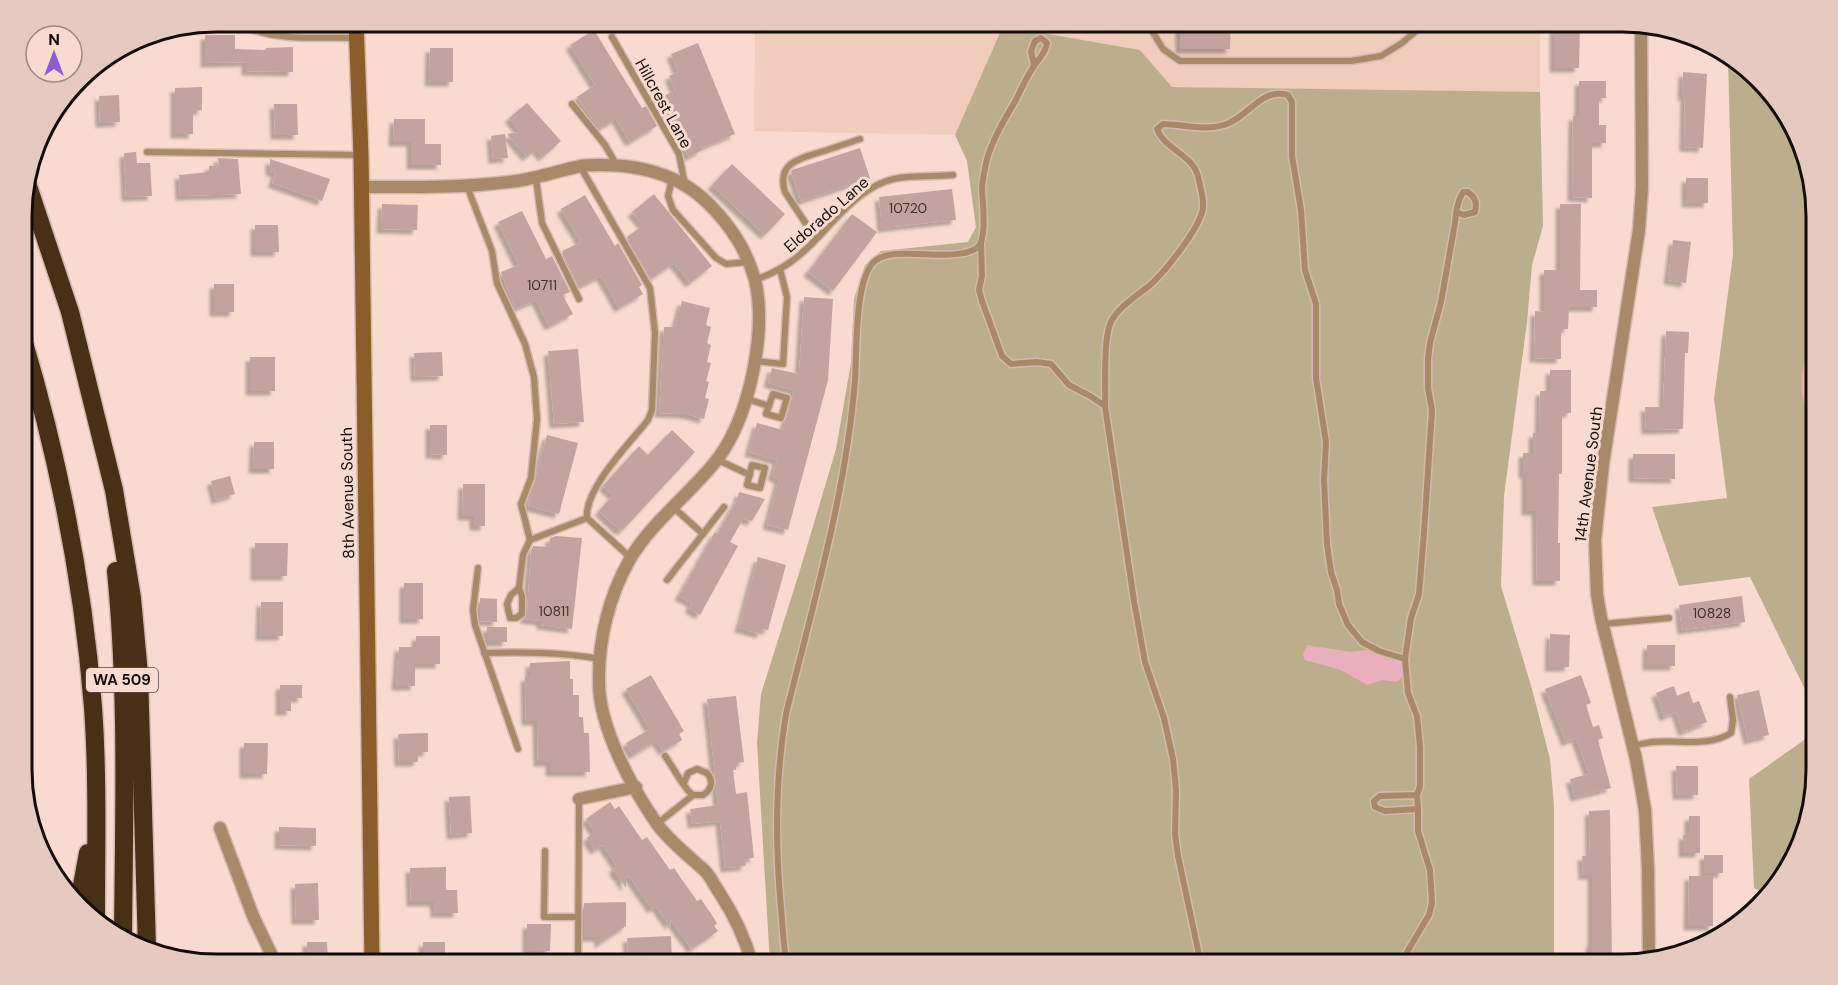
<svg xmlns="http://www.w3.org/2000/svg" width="1838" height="985" font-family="'DM Sans',sans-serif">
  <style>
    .built { fill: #f0ccbc }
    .green { fill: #bcae8c }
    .water { fill: #e9afbd }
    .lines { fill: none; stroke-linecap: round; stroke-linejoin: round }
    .stream { stroke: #e9afbd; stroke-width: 4.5 }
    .building { fill: #c2a3a0; filter: url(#shadow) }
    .lane-casing { stroke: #d4baae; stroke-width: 9 }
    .street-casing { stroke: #d4baae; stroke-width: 15 }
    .secondary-casing { stroke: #d4baae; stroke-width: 18 }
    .highway-casing { stroke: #d4baae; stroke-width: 21 }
    .lane { stroke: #a88969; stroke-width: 6 }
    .street { stroke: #a88969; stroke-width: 12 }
    .secondary { stroke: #8a5d2b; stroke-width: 15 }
    .highway { stroke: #483017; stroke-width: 18 }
    .labels { text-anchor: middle; stroke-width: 6; stroke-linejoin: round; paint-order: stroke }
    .number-label { font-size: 14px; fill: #40322e }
    .shield { fill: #f8dbce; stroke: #594a43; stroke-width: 1.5 }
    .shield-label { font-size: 15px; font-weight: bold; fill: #150c08 }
    .street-label { font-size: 16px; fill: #150c08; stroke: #f8dbce }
    .rim { fill: none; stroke: #150c08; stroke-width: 3 }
  </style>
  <defs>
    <filter id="shadow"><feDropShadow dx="-4.5" dy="4.5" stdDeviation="1.5" flood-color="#0004"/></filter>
  </defs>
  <rect width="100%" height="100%" fill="#f8dbce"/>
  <!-- built -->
  <polygon class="built" points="755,21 1540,21 1540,92 1172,87 1140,50 1004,26 955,135 754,131"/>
  <!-- green -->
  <g class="green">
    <polygon points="1003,26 1140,50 1172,87 1540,92 1543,226 1532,265 1527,322 1504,496 1501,586 1532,689 1550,759 1554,806 1554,964 770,964 757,743 761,694 800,570 836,449 851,363 854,299 865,265 881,251 968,242 976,227 967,161 955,135"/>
    <polygon points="1728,58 1784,107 1815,191 1817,714 1750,577 1679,586 1652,507 1727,498 1714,399 1733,255"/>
    <polygon points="1817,731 1817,769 1797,856 1763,893 1754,888 1749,779"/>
  </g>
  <!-- water -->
  <polygon class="water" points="1307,645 1351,652 1366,650 1399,660 1402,663 1403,676 1397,682 1383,680 1367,685 1341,670 1305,660 1303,654"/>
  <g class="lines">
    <!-- stream -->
    <path class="stream" d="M1816 339C1806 357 1800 383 1807 404 1808 410 1813 416 1816 421"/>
  </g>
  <!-- building -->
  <g class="building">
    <polygon points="1180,21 1231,21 1230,49 1180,49"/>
    <polygon points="1554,28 1580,28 1579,68 1554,68"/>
    <polygon points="594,30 642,108 646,106 657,126 630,142 616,119 599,129 577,97 595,85 570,45"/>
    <polygon points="205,35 235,35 235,49 266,50 266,48 293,47 293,72 246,71 246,62 205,63"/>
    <polygon points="698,43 735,134 701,148 702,150 689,157 668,119 666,120 655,101 675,90 669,76 678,72 671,54"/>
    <polygon points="430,48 453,48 453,82 429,82"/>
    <polygon points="1683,72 1707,74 1703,148 1684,147 1685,96 1682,96"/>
    <polygon points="1579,81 1606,81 1606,98 1599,98 1599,125 1606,125 1606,143 1592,143 1592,198 1572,197 1573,116 1579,116"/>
    <polygon points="202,87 202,110 193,111 193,134 175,134 175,88"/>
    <polygon points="119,95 120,122 100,123 99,96"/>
    <polygon points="527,103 561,141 543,157 536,149 527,157 507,134 521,132 509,118"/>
    <polygon points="274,104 297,104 298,135 275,135"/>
    <polygon points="394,119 425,119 425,144 441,144 441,165 411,165 411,142 393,142"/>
    <polygon points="505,134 508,158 493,159 491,136"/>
    <polygon points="860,148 870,178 801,201 791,172 792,170"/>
    <polygon points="136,152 137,163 150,163 152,196 126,197 124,153"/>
    <polygon points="218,158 238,159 241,194 180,196 179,175 209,172 209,166 219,165"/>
    <polygon points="270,159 330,179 322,201 272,183 276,173 270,171"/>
    <polygon points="732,164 785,214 765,235 712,185"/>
    <rect x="1686" y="178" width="22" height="25"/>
    <polygon points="952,189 956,220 882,228 879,197"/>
    <polygon points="654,194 712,266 690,283 674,263 651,279 627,237 643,225 632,212"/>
    <polygon points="585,195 615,246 618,243 642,285 639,287 643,294 619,308 601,276 579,287 562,251 581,242 561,209"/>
    <polygon points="382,204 418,205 417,230 381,229"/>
    <polygon points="1560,204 1581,204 1580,290 1597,290 1597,307 1569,307 1568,329 1561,329 1561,359 1534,358 1535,311 1544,312 1544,270 1560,270"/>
    <polygon points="522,211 546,259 552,256 570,292 563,295 573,314 549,326 536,300 515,309 501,272 519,265 498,222"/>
    <polygon points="852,214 877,232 833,291 808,272"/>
    <polygon points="255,225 278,225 279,252 255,252"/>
    <polygon points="1673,240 1691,242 1686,283 1668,280"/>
    <rect x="214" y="284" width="20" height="28"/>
    <polygon points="804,297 833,299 828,380 788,530 767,525 779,479 772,476 777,460 749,452 757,423 783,430 794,390 768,383 772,368 799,374"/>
    <polygon points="682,301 710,308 706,325 711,327 707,343 711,345 707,362 711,363 706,381 709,382 705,398 709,399 704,419 687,414 659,413 664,327 675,327"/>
    <polygon points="1666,331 1689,332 1688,353 1685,353 1683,429 1646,430 1645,407 1663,407"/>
    <polygon points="578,349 584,422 554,424 548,351"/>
    <polygon points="442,352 443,376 415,377 414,353"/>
    <rect x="250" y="357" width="25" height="34"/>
    <polygon points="1550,370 1571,370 1571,413 1562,413 1562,474 1559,474 1558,543 1560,543 1560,581 1537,581 1536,511 1526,511 1526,474 1523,474 1523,453 1533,453 1533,433 1539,433 1540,391 1550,391"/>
    <polygon points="430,425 447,425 447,455 430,454"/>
    <polygon points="672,430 695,452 623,530 618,529 599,511 613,495 603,486 639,446 648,455"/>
    <polygon points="547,435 578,443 559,514 528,506"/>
    <polygon points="254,442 274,442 274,469 253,469"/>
    <polygon points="1633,454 1675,454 1675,479 1633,478"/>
    <polygon points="230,476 235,494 216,500 211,481"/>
    <polygon points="463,484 485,484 485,526 474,526 474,516 462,516"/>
    <polygon points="739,492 765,499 752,521 743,519 730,542 738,546 700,615 689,608 692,603 679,596 715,532 717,534 737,500"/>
    <polygon points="556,536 582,538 572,629 541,625 541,621 524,619 527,614 531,551 533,546 549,547 550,538"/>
    <polygon points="255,543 288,543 287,576 255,576"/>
    <polygon points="758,557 786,565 768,630 762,629 761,634 739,628"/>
    <rect x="404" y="583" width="19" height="36"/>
    <polygon points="1742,596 1745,622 1682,630 1679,605"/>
    <polygon points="480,598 497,599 497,622 480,621"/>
    <polygon points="261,602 283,602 283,636 260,636"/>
    <rect x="487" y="627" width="20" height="15"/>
    <polygon points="1550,634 1570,635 1569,667 1549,667"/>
    <polygon points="416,636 440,636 440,664 415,664 415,686 396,686 399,647 416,647"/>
    <rect x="1647" y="645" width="28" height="21"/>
    <polygon points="570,661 570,679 573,679 573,695 579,695 579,717 583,717 584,733 589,733 590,772 550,772 550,762 538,762 537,721 526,721 525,677 530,677 530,663"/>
    <polygon points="651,675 684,731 679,734 682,740 663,751 657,741 633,755 626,743 650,729 626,689"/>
    <polygon points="1581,675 1591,703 1586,705 1593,727 1599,725 1603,738 1598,740 1611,788 1575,797 1570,779 1589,774 1576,738 1566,742 1545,689"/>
    <polygon points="280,685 302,685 302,698 291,698 291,711 280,711"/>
    <polygon points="1674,686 1677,696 1689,691 1693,703 1699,701 1707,722 1683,732 1676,712 1664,717 1656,693"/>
    <polygon points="1759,690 1769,735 1748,740 1737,695"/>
    <polygon points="736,696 744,762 736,763 736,770 733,770 736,794 747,792 754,858 745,859 746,866 725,868 720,821 692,824 690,809 718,805 707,699"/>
    <polygon points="428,733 428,752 418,752 418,762 399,762 398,734"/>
    <polygon points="244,743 268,743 267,774 244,774"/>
    <polygon points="1676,766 1698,766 1698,795 1677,795"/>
    <polygon points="470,796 472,833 451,835 449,797"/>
    <polygon points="610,802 615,809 619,806 642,840 647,837 670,870 674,868 697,901 701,899 717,923 714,926 718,931 692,949 670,919 671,927 656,906 652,909 629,876 626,878 626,888 613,869 617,866 603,845 595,850 587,838 595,832 586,819"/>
    <polygon points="1610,810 1612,964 1590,964 1590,944 1592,944 1592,875 1583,875 1582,856 1590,856 1589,811"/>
    <polygon points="1689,816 1700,816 1700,853 1683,853 1683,835 1689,835"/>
    <polygon points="279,827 316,828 316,846 279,845"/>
    <rect x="1704" y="855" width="19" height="18"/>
    <polygon points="446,867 446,890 457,890 458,913 435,913 434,902 411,902 410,868"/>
    <polygon points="1689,876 1713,876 1713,926 1688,926"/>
    <polygon points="318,883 319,920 296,920 295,884"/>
    <polygon points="626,902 626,926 599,944 599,937 584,937 584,903"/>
    <polygon points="527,924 551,924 550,951 527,951"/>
    <polygon points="671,936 672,964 656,964 656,952 628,953 627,938"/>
    <polygon points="307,942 327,942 328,964 307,964"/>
    <rect x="423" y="942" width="22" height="18"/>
  </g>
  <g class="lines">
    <!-- lane casing -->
    <g class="lane-casing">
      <g id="lane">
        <path d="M248 21 251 29C282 41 321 37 355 38"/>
        <polyline points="1146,21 1163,49 1180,61 1351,61 1381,56 1402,43 1428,21"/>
        <polyline points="612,37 679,154 685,185"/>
        <polyline points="572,104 605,145 616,164"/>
        <polyline points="147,152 360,155"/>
        <polyline points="536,179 542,223 579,299"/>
        <polyline points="672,179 668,196 673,210 716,258 726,264 748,262"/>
        <polyline points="467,186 492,251 497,283 525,344 534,377 537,419 531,478 521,504 530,540"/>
        <path d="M816 239 785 192C776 162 801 158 824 151 836 147 848 143 860 139"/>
        <polyline points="981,244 982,276 979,290 982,301 1002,356 1011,364 1037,362 1051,364 1069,385 1090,396 1105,406 1134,601 1145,662 1164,718 1173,759 1176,790 1175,834 1178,856 1201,964"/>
        <path d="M755 280C769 275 781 269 792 261 824 238 846 197 884 182 904 174 932 177 953 175"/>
        <polyline points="755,361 783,364 787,297 780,269"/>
        <polygon points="773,394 787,398 781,418 766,414"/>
        <polyline points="747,399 769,406"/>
        <path d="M1105 406C1106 385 1103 344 1110 324 1116 309 1136 296 1149 286 1165 272 1200 228 1203 208 1204 198 1200 186 1198 176 1192 154 1165 150 1157 129L1163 124C1182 124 1204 131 1224 125 1248 118 1261 87 1288 95L1292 102V156L1301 210 1305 270 1316 304V378L1326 442 1324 480 1327 544 1331 572 1337 590 1339 604 1348 625 1362 642 1379 651 1405 659 1408 693 1417 716 1420 747V786L1417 795 1380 796 1374 801 1375 807 1385 811 1418 809 1417 795"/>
        <polyline points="716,459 750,475"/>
        <polygon points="752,465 765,468 760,488 747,485"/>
        <polyline points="673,507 703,534"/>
        <polyline points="587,518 631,558"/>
        <polyline points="478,568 473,610 475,625 518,749"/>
        <polyline points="667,580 724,507"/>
        <path d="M519 588 522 596V614L516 618H510L507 604 511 595 519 588 523 555 530 540 587 518C584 489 630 443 648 420L652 410 655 333 650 288 580 166"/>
        <polyline points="1603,624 1669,618"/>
        <path d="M484 653C523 652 561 652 600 659"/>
        <path d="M1405 659 1411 618 1419 594 1424 532 1432 410 1428 388V359L1430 343 1441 302 1455 223C1456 212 1457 202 1463 192H1468C1476 198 1477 203 1475 212L1464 215 1456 212"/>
        <path d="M1633 746C1639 744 1646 743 1652 742 1678 739 1707 748 1731 733L1733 720 1730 697"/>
        <path d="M665 756C672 765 685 791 693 795H703C712 789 714 781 707 773L697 769 688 773 684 783"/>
        <polyline points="657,824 693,795"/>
        <polyline points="545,851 544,917 578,917"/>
        <polyline points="578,964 579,799"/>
        <path d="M787 964C783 946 783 927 781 908 775 843 775 779 786 714 813 604 846 494 855 380 857 354 854 278 875 261 895 244 951 264 977 248 988 240 982 199 982 186 983 177 985 168 987 159 993 138 1006 117 1017 98 1022 87 1027 76 1034 66 1039 58 1046 53 1047 43L1041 38 1035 41 1031 51 1034 65"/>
        <polyline points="1403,964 1407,952 1429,915 1432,903 1430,870 1418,831 1418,809"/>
      </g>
    </g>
    <!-- street casing -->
    <g class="street-casing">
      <g id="street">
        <polyline points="1641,25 1642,188 1639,230 1603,464 1595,540 1597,594 1601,618 1636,759 1645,810 1648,869 1649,959"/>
        <path d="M361 187C410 187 460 188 509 182 533 180 556 171 581 166 595 164 609 165 624 166 673 172 702 190 731 230 741 244 750 262 755 280 767 331 750 414 719 457 692 493 653 520 630 559 609 596 598 640 599 683 599 727 632 788 657 824 670 842 689 856 705 871 711 877 714 885 719 892 734 915 745 937 752 964"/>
        <polyline points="579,799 636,787"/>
        <polyline points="220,828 253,916 276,964"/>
      </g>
    </g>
    <!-- secondary casing -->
    <g class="secondary-casing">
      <polyline id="secondary" points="356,21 361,155 372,964"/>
    </g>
    <!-- highway casing -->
    <g class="highway-casing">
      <g id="highway">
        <polyline points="27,183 70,312 114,490 132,598 139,674 147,948"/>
        <path d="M22 336C58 456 83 581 93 707 98 776 96 846 96 916"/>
        <path d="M116 571C128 693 124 816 123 939"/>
        <polyline points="79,902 88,853"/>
      </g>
    </g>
    <!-- lane -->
    <use href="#lane" class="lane"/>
    <!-- street -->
    <use href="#street" class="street"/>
    <!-- secondary -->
    <use href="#secondary" class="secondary"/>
    <!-- highway -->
    <use href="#highway" class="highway"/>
  </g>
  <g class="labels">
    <!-- number labels -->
    <g class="number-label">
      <text x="908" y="213">10720</text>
      <text x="542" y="290">10711</text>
      <text x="554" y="616">10811</text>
      <text x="1712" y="618">10828</text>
    </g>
    <!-- shield labels -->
    <rect class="shield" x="86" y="668" width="72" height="24" rx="4.5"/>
    <g class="shield-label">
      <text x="122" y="685">WA 509</text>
    </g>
    <!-- street labels -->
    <g class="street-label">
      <text transform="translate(664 103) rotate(61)" y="6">Hillcrest Lane</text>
      <text transform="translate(826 214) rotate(-41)" y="6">Eldorado Lane</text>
      <text transform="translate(1588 474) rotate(-83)" y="6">14th Avenue South</text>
      <text transform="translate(347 493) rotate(-91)" y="6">8th Avenue South</text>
    </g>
  </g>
  <!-- crop -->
  <path d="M0 0H1838V985H0ZM216 32H1622A184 184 0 0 1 1806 216V770A184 184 0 0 1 1622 954H216A184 184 0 0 1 32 770V216A184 184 0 0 1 216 32Z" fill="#e6cabe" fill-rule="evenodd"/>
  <path class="rim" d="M216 32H1622A184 184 0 0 1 1806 216V770A184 184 0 0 1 1622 954H216A184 184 0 0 1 32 770V216A184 184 0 0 1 216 32Z"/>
  <!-- north arrow -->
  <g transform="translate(54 54)"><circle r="28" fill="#f8dbce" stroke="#9d887f" stroke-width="1.5"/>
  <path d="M0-4.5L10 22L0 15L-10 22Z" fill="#8e5cd5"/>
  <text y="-9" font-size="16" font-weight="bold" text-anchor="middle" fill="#150c08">N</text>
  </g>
</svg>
